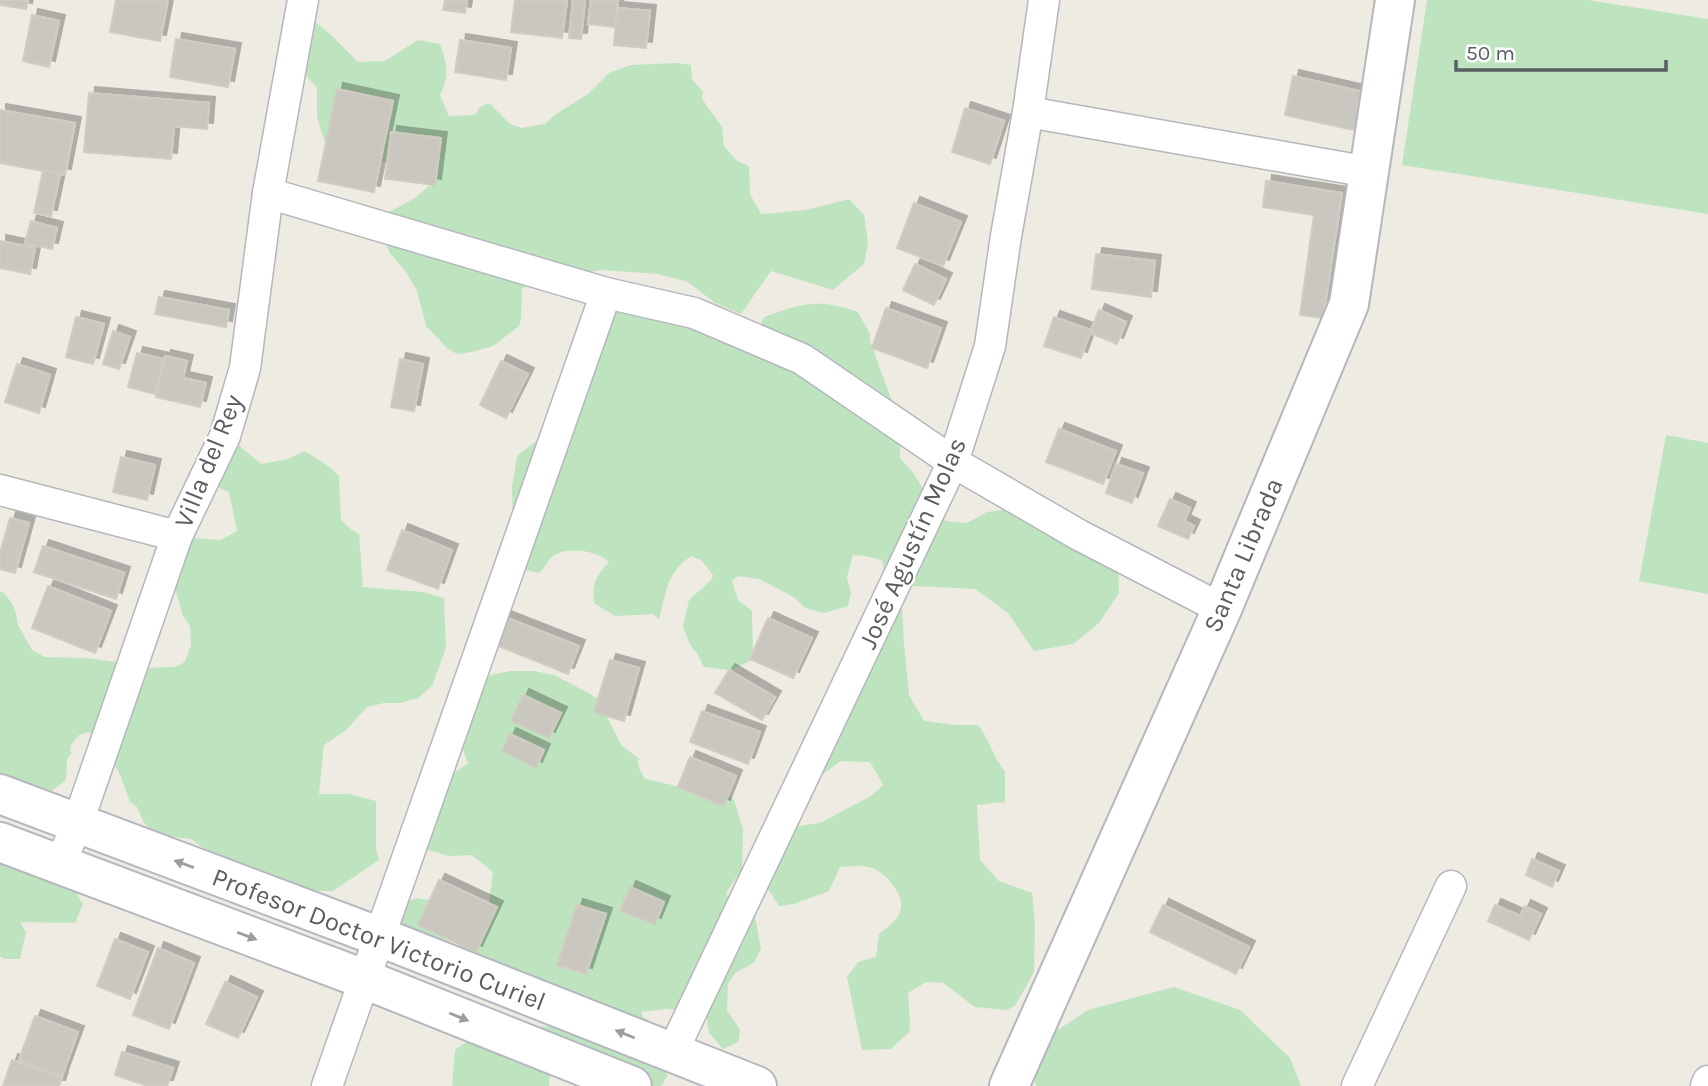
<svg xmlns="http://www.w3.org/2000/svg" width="1708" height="1086" font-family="Karla,sans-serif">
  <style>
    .green { fill: #bee4bf }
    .building { fill: #cac7c1; stroke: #d1ccc0; stroke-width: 2; filter: url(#shadow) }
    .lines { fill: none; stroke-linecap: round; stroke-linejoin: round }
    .minor-casing { stroke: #b4b7bc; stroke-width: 33 }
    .tertiary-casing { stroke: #b4b7bc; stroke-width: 42 }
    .secondary-casing { stroke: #b5b8be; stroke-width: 42 }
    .minor { stroke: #fff; stroke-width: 30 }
    .tertiary { stroke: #fff; stroke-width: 38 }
    .secondary { stroke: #fff; stroke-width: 38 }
    .oneway { fill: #9c9ea1 }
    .labels { text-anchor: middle; stroke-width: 5; stroke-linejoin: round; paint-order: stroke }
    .street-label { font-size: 26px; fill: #5a5d62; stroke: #fff }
  </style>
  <defs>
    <filter id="shadow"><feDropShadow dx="6" dy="-6" stdDeviation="0" flood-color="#0004"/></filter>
  </defs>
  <rect width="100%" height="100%" fill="#edebe2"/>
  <!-- green -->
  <g class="green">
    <polygon points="1427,0 1588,0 1708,19 1708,214 1402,165"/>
    <path d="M313 20 330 34 357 61 360 62 385 61 418 40 440 44C447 63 450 76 440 95L449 116 475 115 480 107 489 103 510 124 521 128 545 124 556 114 588 94 609 73 631 65 677 63 691 65 692 79 703 92 702 99 722 127 724 146 736 160 749 166 750 194 761 214 806 210 849 199 864 215 868 243 864 264 833 290 771 271 741 314 715 303 688 282 658 274 601 270 532 282 522 289 521 318 519 326 493 346 472 352 457 354 447 348 426 326 417 291 406 272 389 252 380 217 415 198 436 180 420 163 369 162 327 149 317 117V88L298 67Z"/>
    <path d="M615 302 757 334 764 317C802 303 819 298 858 312L870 334V341L893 404 900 433V458L914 474 940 518 946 521 967 523 987 512 1033 506 1118 563 1119 593 1099 623 1073 644 1034 651 1008 613 975 589 914 586 901 589 904 644 909 695 924 721 955 725H978C990 740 993 757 1005 772V802L977 805 980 860 999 881 1032 893 1035 924 1034 972 1015 1006 1007 1010 975 1007 943 983 926 982 908 993 910 1023 909 1032 891 1049 862 1050 847 977 858 962 876 957 879 934C887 927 899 920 901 908 904 893 883 869 868 867 859 865 849 867 840 867L829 891 794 904 779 906 768 889 766 854 798 826 820 823 871 796 883 785 870 762 841 761 823 774 806 773 885 597 884 570 882 560 865 556 853 555 847 577 851 593 848 606 824 613 805 608 794 597 759 579 738 576 732 581 738 600 752 611 753 660 729 670 704 667 697 653 690 645 683 627 689 600 711 580 713 575 702 561 692 556C667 570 666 594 659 619L653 614 615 616 594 603C592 583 596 576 609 562 596 550 569 547 554 555 548 559 545 568 539 573L526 570 513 527 512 487 517 456 545 434Z"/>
    <polygon points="1666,435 1708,443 1708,594 1639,581"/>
    <polygon points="236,443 261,464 288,459 305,451 331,468 339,476 341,520 352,530 359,534 363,587 423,592 444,598 446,648 432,686 418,698 400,703 384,703 367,707 345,731 324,745 319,794 349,794 376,801 376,849 379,860 333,891 317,891 294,887 253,872 202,847 191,839 160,835 152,831 144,823 137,807 130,802 121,777 105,746 89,732 79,735 71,745 70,751 72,752 67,760 66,780 49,793 0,777 0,592 3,592 11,602 16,613 18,625 32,650 45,657 86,658 116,662 140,668 175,667 185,662 191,645 190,626 183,616 174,585 190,538 221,540 237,531 229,492 207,483"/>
    <polygon points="510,671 534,671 554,675 585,691 598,699 621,745 642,761 637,759 640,770 645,779 681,787 724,790 734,800 743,829 742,869 726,893 732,906 754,911 761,949 754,963 735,973 728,984 727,1010 740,1030 738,1042 723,1049 709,1033 706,1015 702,1011 665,1009 641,1012 643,1017 661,1028 667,1063 667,1076 661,1086 606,1086 550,1073 549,1086 452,1086 455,1050 463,1044 513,1027 559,1026 479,966 454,941 410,939 397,916 394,907 417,898 488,910 493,872 472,855 449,856 425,849 451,775 468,763 451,718 465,691 491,675"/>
    <polygon points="0,851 74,890 83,904 75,923 20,922 26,932 20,959 4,959 0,956"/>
    <polygon points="1174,987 1240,1010 1290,1058 1301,1086 1037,1086 1031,1076 1050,1035 1088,1010"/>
  </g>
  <!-- building -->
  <g class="building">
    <polygon points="0,0 28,0 26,9 0,5"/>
    <polygon points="116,0 168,0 160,41 110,32"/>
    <polygon points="445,0 467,0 465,13 443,10"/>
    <polygon points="515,0 567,0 562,38 511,32"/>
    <polygon points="573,0 585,0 581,39 569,38"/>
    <polygon points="591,0 618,1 615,27 588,24"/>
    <polygon points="617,8 650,11 646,48 614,45"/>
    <polygon points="32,15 59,21 49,67 23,61"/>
    <polygon points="176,39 235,49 228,87 170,77"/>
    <polygon points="460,40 511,48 506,80 455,72"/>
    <polygon points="1293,76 1363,92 1354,130 1285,115"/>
    <polygon points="337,89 393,101 374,192 318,181"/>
    <polygon points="89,93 209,103 207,129 174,126 171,159 84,152"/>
    <polygon points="965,108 1004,121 990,164 952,152"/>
    <polygon points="0,110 75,123 65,175 0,163"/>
    <polygon points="391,132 441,138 435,185 385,179"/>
    <polygon points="43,171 60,174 51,216 34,213"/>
    <polygon points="1266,181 1342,193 1323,318 1300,315 1314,215 1263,207"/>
    <polygon points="914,203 961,222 943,266 897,248"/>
    <polygon points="31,221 57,228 52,249 25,243"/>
    <polygon points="0,241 35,248 30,274 0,268"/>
    <polygon points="1096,254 1155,261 1151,297 1092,289"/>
    <polygon points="915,264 946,279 934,305 903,290"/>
    <polygon points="159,297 229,310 226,327 155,314"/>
    <polygon points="886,308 941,328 927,368 872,348"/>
    <polygon points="1099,310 1126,322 1117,344 1090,333"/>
    <polygon points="76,317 104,324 93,364 66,357"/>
    <polygon points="1054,317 1091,330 1081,358 1044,346"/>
    <polygon points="113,331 130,337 119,369 103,364"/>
    <polygon points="137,353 164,359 155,394 128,387"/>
    <polygon points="165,356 187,361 183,378 206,383 200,407 156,397"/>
    <polygon points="400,359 423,364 414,411 391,407"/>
    <polygon points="501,361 528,374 506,418 480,405"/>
    <polygon points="17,364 50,375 39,413 5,402"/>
    <polygon points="1059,429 1116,451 1103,484 1046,462"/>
    <polygon points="121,457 155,465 147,500 113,492"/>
    <polygon points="1116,464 1143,473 1132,503 1106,493"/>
    <polygon points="1170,499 1190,508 1184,521 1194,526 1188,539 1158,526"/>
    <polygon points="10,518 29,523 15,573 0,569 0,553"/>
    <polygon points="402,530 452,550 438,589 387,570"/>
    <polygon points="43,546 124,573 116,599 34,572"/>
    <polygon points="48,586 111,611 95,653 32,628"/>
    <polygon points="502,616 579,646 568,674 491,643"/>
    <polygon points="768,618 812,638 793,678 750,659"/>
    <polygon points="610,660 639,668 624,721 594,712"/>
    <polygon points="729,670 775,697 762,720 715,693"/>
    <polygon points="523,695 561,713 549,738 511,721"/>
    <polygon points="702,711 760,732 748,764 690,742"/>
    <polygon points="510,734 544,750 536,768 502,751"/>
    <polygon points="690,757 736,776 724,806 678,787"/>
    <polygon points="1532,859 1559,871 1552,887 1526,875"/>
    <polygon points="439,880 497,907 476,952 418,925"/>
    <polygon points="630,887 664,902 655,924 620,911"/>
    <polygon points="577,905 606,914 586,974 557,965"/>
    <polygon points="1163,905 1249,947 1236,974 1150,932"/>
    <polygon points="1495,905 1520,916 1525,906 1541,914 1529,940 1488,921"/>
    <polygon points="115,939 148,952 130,999 97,986"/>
    <polygon points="158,948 194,963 169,1029 133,1015"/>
    <polygon points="225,982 257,997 238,1038 206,1024"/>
    <polygon points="35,1016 78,1032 62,1076 19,1060"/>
    <polygon points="122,1052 173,1068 167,1086 148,1086 115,1075"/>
    <polygon points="12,1060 62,1078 59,1086 3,1086"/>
  </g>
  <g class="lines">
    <!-- minor casing -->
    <g class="minor-casing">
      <g id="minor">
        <polyline points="1028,112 1369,172"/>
        <polyline points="268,193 606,293 694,313 802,359 953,462 1079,535 1222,609"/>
        <polyline points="0,490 177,536"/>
        <polyline points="59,866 77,825 177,536 225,436 245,368 268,193 303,0"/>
        <polyline points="672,1053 953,462 990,346 1006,236 1028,112 1044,0"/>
        <polyline points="327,1086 606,293"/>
        <polyline points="1357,1086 1451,886"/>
        <polyline points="1706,1086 1708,1081"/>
      </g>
    </g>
    <!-- tertiary casing -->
    <g class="tertiary-casing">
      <polyline id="tertiary" points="1009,1086 1222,609 1349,304 1395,0"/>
    </g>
    <!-- secondary casing -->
    <g class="secondary-casing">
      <g id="secondary">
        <polyline points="0,794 380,937 757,1086"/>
        <polyline points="0,842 364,979 632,1086"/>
      </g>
    </g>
    <!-- minor -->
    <use href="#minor" class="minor"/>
    <!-- tertiary -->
    <use href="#tertiary" class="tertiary"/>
    <!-- secondary -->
    <use href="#secondary" class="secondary"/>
  </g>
  <!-- one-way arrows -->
  <defs><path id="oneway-solid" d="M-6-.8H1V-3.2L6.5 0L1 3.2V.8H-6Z" transform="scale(1.75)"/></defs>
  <g class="oneway">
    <use href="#oneway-solid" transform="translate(184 864) rotate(-160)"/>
    <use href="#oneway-solid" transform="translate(247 936) rotate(21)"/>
    <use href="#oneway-solid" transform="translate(459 1017) rotate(22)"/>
    <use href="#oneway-solid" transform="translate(625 1034) rotate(-158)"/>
  </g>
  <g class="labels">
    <!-- street labels -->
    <g class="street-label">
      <text transform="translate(208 461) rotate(-68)" y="9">Villa del Rey</text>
      <text transform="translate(912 543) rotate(-66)" y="9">José Agustín Molas</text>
      <text transform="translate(1243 555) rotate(-67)" y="9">Santa Librada</text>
      <text transform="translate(379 939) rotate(21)" y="9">Profesor Doctor Victorio Curiel</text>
    </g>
  </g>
  <!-- scale -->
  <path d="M1456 60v10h210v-10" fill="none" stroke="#5a5d62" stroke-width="3.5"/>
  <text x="1466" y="60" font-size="21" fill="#5a5d62" stroke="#ffffff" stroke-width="5" paint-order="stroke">50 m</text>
</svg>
